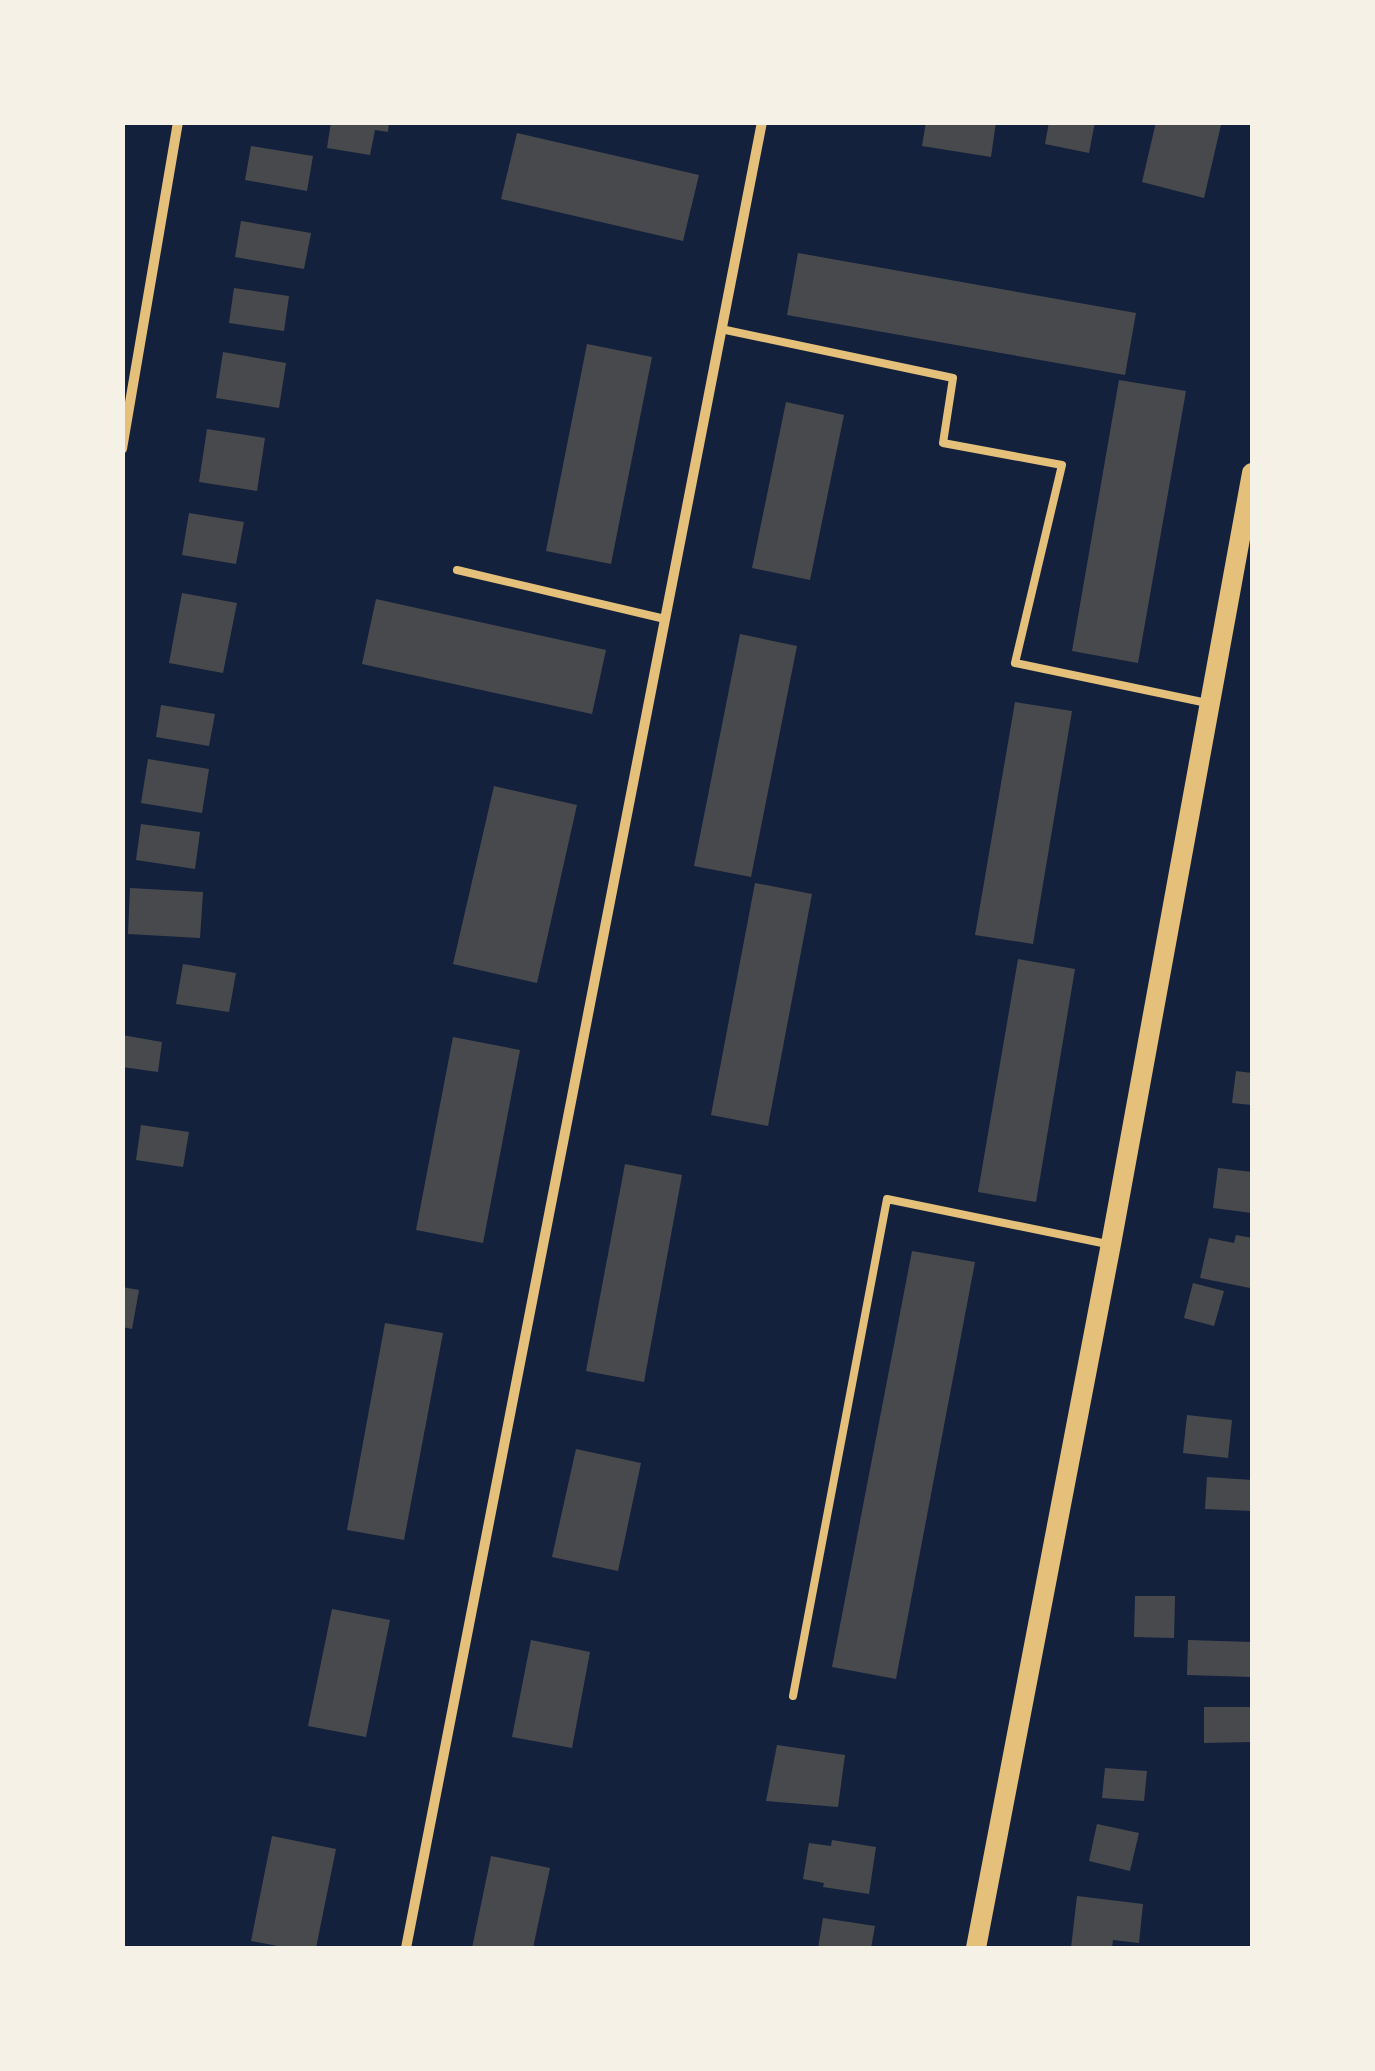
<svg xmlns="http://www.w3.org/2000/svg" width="1375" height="2071" font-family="Mulish,sans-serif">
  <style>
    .building { fill: #48494c }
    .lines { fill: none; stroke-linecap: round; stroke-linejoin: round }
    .service { stroke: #e5c07b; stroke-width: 8 }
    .minor { stroke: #e5c07b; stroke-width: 10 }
    .secondary { stroke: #e5c07b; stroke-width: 20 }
  </style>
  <rect width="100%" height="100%" fill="#14213d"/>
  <!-- building -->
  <g class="building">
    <polygon points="331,122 389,122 388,132 375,130 370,155 327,148"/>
    <polygon points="926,122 996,122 991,157 922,146"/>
    <polygon points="1049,122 1095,122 1089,153 1045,144"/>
    <polygon points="1156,122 1210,122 1221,125 1204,198 1142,182"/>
    <polygon points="517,133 699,175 683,241 501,199"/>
    <polygon points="251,146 313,156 307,191 245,180"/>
    <polygon points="241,221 311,233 304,269 235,257"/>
    <polygon points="798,253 1136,313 1125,375 787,315"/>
    <polygon points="234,288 289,296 284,331 229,323"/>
    <polygon points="587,344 652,357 611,564 546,551"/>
    <polygon points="223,352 286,363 279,408 216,398"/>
    <polygon points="1119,380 1186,391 1138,663 1072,651"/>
    <polygon points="786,402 844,415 810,580 752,568"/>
    <polygon points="207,429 265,438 257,491 199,482"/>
    <polygon points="189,513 244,522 236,564 182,555"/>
    <polygon points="182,593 237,603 223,673 169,663"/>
    <polygon points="376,599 606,650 592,714 362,664"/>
    <polygon points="740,634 797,646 751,877 694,866"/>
    <polygon points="1015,702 1072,711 1033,944 975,935"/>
    <polygon points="161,705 215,714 209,746 156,737"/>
    <polygon points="148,759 209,769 202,813 141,803"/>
    <polygon points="494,786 577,805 537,983 453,964"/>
    <polygon points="141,824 200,832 195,869 136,860"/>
    <polygon points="755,883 812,894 768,1126 711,1115"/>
    <polygon points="130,888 203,892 200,938 128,934"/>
    <polygon points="1018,959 1075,969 1036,1202 978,1192"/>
    <polygon points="183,964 236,973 229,1012 176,1004"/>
    <polygon points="122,1035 162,1042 158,1072 122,1067"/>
    <polygon points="453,1037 520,1050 483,1243 416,1230"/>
    <polygon points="1236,1071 1252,1073 1252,1105 1232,1103"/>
    <polygon points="141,1125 189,1132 183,1167 136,1160"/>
    <polygon points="625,1164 682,1175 644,1382 586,1371"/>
    <polygon points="1218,1168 1252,1172 1252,1213 1213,1208"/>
    <polygon points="1236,1235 1252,1238 1252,1275 1250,1288 1200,1278 1209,1238 1234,1243"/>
    <polygon points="912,1251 975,1262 896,1679 832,1667"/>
    <polygon points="1193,1283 1224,1291 1214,1326 1184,1318"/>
    <polygon points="122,1287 139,1290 132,1329 122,1327"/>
    <polygon points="385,1323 443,1333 404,1540 347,1530"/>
    <polygon points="1187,1415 1232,1420 1228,1458 1183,1453"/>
    <polygon points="576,1449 641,1463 618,1571 552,1557"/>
    <polygon points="1207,1477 1252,1480 1252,1511 1205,1509"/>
    <polygon points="1135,1596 1175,1596 1174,1638 1134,1637"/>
    <polygon points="332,1609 390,1620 366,1737 308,1726"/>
    <polygon points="531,1640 590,1652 572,1748 512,1737"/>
    <polygon points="1188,1640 1252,1642 1252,1677 1187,1675"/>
    <polygon points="1204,1707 1252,1707 1252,1742 1204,1743"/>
    <polygon points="777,1745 845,1755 838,1807 766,1801"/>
    <polygon points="1105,1768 1147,1771 1144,1801 1102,1798"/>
    <polygon points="1097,1824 1139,1833 1130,1871 1089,1861"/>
    <polygon points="272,1836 336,1849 316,1948 288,1948 251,1941"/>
    <polygon points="832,1840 876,1847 869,1894 823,1887 824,1883 803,1879 809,1843 831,1846"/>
    <polygon points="491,1856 550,1868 533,1948 472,1948"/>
    <polygon points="1077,1896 1143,1904 1139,1943 1113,1940 1112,1948 1071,1948"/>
    <polygon points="823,1918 875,1926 871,1948 818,1948"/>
  </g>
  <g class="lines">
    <!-- service -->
    <g class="service">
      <polyline points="721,329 953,378 943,443 1062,465 1015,663 1207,703"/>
      <polyline points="457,570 665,619"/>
      <polyline points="793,1696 887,1199 1107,1244"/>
    </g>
    <!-- minor -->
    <g class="minor">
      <polyline points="122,449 178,122"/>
      <polyline points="406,1948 762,122"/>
    </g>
    <!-- secondary -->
    <polyline class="secondary" points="976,1948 1111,1244 1252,473"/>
  </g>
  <!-- border -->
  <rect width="1375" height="2071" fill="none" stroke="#f6f1e7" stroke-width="250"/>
</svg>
